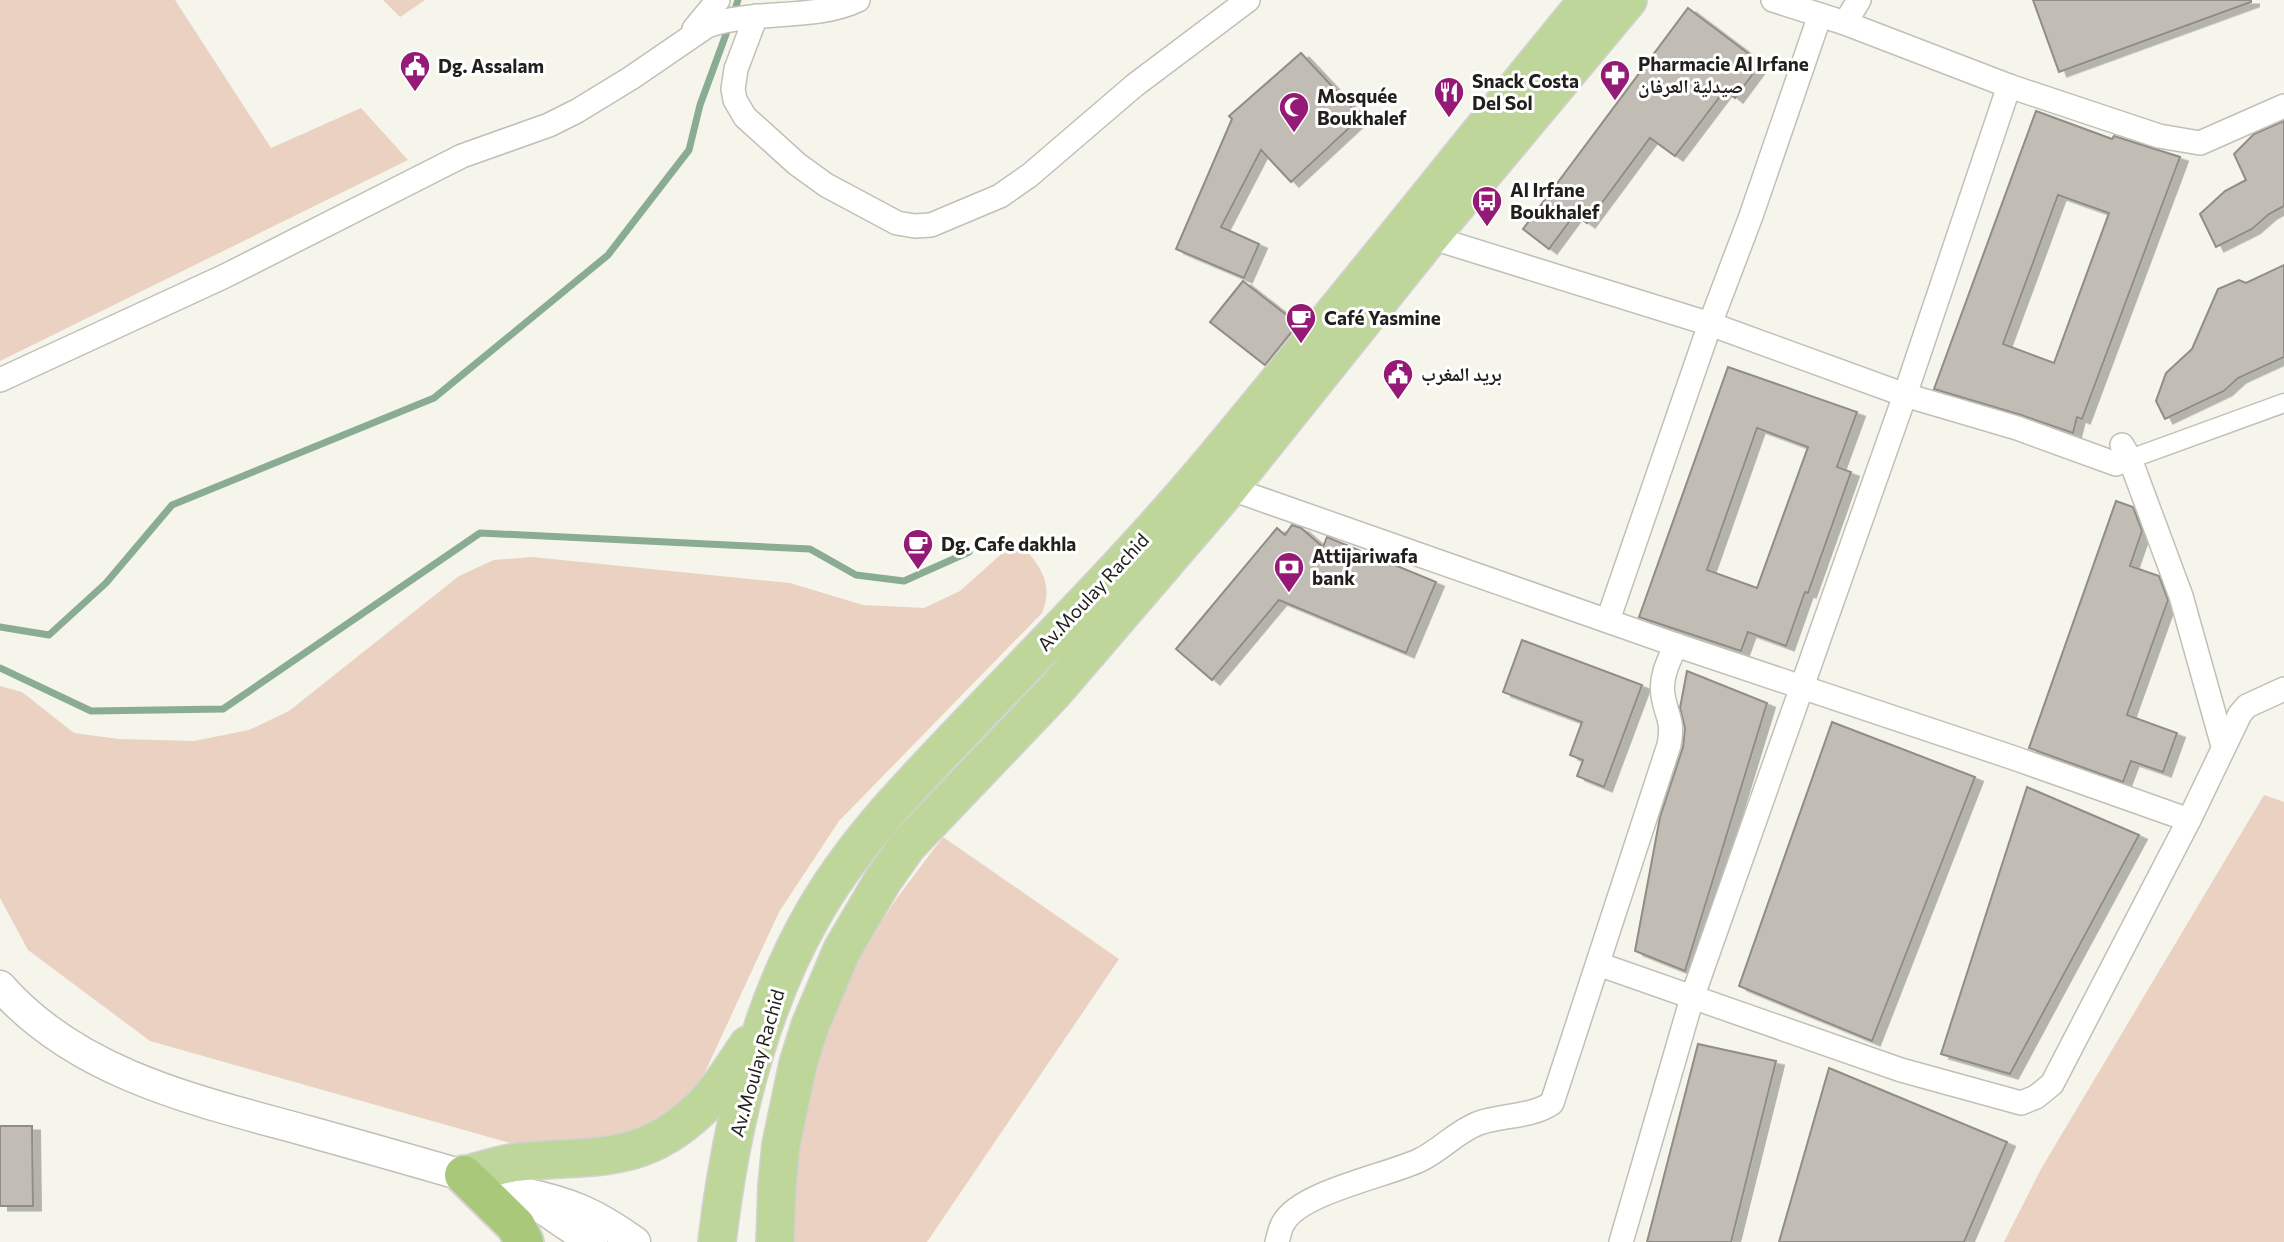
<svg xmlns="http://www.w3.org/2000/svg" width="2284" height="1242" font-family="Commissioner,'Noto Naskh Arabic',sans-serif">
  <style>
    .green { fill: #ead1c1 }
    .lines { fill: none; stroke-linecap: round; stroke-linejoin: round }
    .stream { stroke: #8aac92; stroke-width: 7 }
    .building { fill: #c1bcb4; stroke: #918c85; stroke-width: 2; fill-rule: evenodd; filter: url(#shadow) }
    .pedestrian-casing { stroke: #c0c0b7; stroke-width: 21 }
    .minor-casing { stroke: #c0c0b7; stroke-width: 26 }
    .tertiary-casing { stroke: #c0c0b7; stroke-width: 33 }
    .primary-casing { stroke: #d3d2d2; stroke-width: 40 }
    .trunk-casing { stroke: #d3d2d2; stroke-width: 42 }
    .pedestrian { stroke: #fff; stroke-width: 18 }
    .minor { stroke: #fff; stroke-width: 23 }
    .tertiary { stroke: #fff; stroke-width: 30 }
    .primary { stroke: #bfd69b; stroke-width: 37 }
    .trunk { stroke: #aac87a; stroke-width: 38 }
    .labels { text-anchor: middle; stroke-width: 6; stroke-linejoin: round; paint-order: stroke }
    .poi-label { font-size: 19px; font-weight: bold; fill: #21201d; stroke: #fff; text-anchor: start }
    .street-label { font-size: 19px; fill: #21201d; stroke: #fff }
  </style>
  <defs>
    <filter id="shadow"><feDropShadow dx="8" dy="4.5" stdDeviation="0" flood-color="#0004"/></filter>
  </defs>
  <rect width="100%" height="100%" fill="#f5f5eb"/>
  <!-- green -->
  <g class="green">
    <polygon points="0,0 175,0 271,148 361,108 408,160 0,361"/>
    <polygon points="383,0 425,0 400,17"/>
    <path d="M1017 540C1038 563 1055 582 1042 613L839 821 779 912 699 1085 688 1099 647 1130 531 1149 150 1041 28 950 0 898V686L22 692 74 733 119 739 194 741 249 730 289 711 459 576 494 560 532 557 790 583 863 605 924 608 960 591Z"/>
    <polygon points="2264,795 2284,802 2284,1242 2004,1242 2041,1169"/>
    <polygon points="943,837 1119,959 927,1242 792,1242 793,1166 819,1050 842,992 867,943 897,898"/>
  </g>
  <g class="lines">
    <!-- stream -->
    <g class="stream">
      <polyline points="733,15 738,0"/>
      <polyline points="0,627 49,635 106,583 172,505 434,398 608,255 689,150 700,105 729,26"/>
      <polyline points="0,668 91,711 223,709 480,533 810,549 856,575 904,581 969,552"/>
    </g>
  </g>
  <!-- building -->
  <g class="building">
    <polygon points="2033,0 2251,0 2251,2 2059,72"/>
    <polygon points="1688,8 1761,63 1735,98 1725,90 1675,156 1650,138 1587,223 1575,214 1549,249 1523,229"/>
    <polygon points="1301,53 1361,117 1291,182 1261,150 1221,227 1259,244 1244,278 1176,249 1232,119 1229,116"/>
    <path d="M2036 111 2112 139 2114 136 2180 157 2082 419 2077 417 2073 433 2021 415 1934 389ZM2058 195 2109 213 2054 363 2003 344Z"/>
    <polygon points="2284,121 2284,206 2269,214 2252,229 2216,247 2200,214 2225,191 2246,180 2234,154 2254,134"/>
    <polygon points="2284,265 2284,357 2238,378 2224,391 2165,419 2156,401 2166,373 2192,349 2218,289 2239,280 2246,283"/>
    <polygon points="1243,281 1298,324 1265,365 1210,322"/>
    <path d="M1728 367 1857 412 1837 467 1851 472 1808 593 1805 592 1786 646 1748 632 1741 651 1639 617ZM1757 428 1808 447 1757 588 1707 570Z"/>
    <polygon points="2116,501 2133,507 2142,531 2130,566 2159,576 2168,600 2127,715 2177,733 2163,772 2131,761 2123,782 2029,748"/>
    <polygon points="1292,525 1301,528 1323,547 1327,537 1436,582 1406,653 1279,600 1212,680 1176,649 1277,528 1285,535"/>
    <polygon points="1522,640 1642,685 1604,787 1577,776 1583,760 1570,755 1582,722 1503,692"/>
    <polygon points="1687,671 1767,703 1685,971 1635,951 1660,817 1683,747 1685,728 1680,708"/>
    <polygon points="1832,722 1975,777 1872,1041 1739,986"/>
    <polygon points="2027,787 2139,835 2010,1074 1941,1054"/>
    <polygon points="1698,1044 1776,1061 1731,1242 1647,1242"/>
    <polygon points="1829,1068 2007,1142 1964,1242 1779,1242"/>
    <polygon points="0,1126 32,1126 33,1206 0,1206"/>
  </g>
  <g class="lines">
    <!-- pedestrian casing -->
    <g class="pedestrian-casing">
      <polyline id="pedestrian" points="2130,459 2284,403"/>
    </g>
    <!-- minor casing -->
    <g class="minor-casing">
      <g id="minor">
        <polyline points="1773,0 1845,23 2009,86 2159,136 2200,143 2284,106"/>
        <polyline points="756,16 736,69 733,89 735,100 745,117 797,164 826,185 897,223 915,226 931,225 1000,196 1030,175 1135,85 1248,0"/>
        <polyline points="1845,23 1859,0"/>
        <polyline points="694,29 718,0"/>
        <polyline points="1430,237 1710,324 1905,395 2017,428 2116,464"/>
        <path d="M0 380 225 276 462 156 549 125 577 111 631 78 707 26C754 9 815 21 858 0"/>
        <polyline points="2122,445 2130,459 2181,596 2223,746"/>
        <polyline points="1221,482 1229,488 1676,645 2014,758 2189,820"/>
        <polyline points="1608,620 1710,324 1751,216 1820,15"/>
        <polyline points="1598,964 1901,1070 2021,1103 2036,1097 2052,1084 2189,820 2240,714 2247,706 2284,689"/>
        <path d="M1277 1242C1279 1236 1280 1227 1284 1222 1301 1192 1389 1175 1420 1160 1441 1150 1457 1131 1479 1123 1502 1115 1532 1117 1552 1103L1669 745C1674 720 1666 716 1663 695 1660 677 1669 660 1676 645"/>
        <polyline points="1621,1242 1692,998 1905,395 2009,86"/>
      </g>
    </g>
    <!-- tertiary casing -->
    <g class="tertiary-casing">
      <g id="tertiary">
        <path d="M0 986C78 1075 198 1101 307 1131 379 1151 451 1171 522 1193 569 1202 596 1214 635 1242"/>
        <polyline points="536,1204 592,1242"/>
      </g>
    </g>
    <!-- primary casing -->
    <g class="primary-casing">
      <g id="primary">
        <path d="M464 1175C480 1171 496 1166 512 1163 587 1153 637 1169 699 1110 718 1092 733 1067 748 1045"/>
        <path d="M717 1242C730 1131 756 1014 812 916 853 843 911 785 968 725 1048 641 1131 558 1206 469 1335 315 1460 156 1588 0"/>
        <polyline points="775,1242 777,1186 781,1145 798,1064 810,1026 842,950 883,880 907,846 1053,693 1229,488 1430,237 1628,0"/>
      </g>
    </g>
    <!-- trunk casing -->
    <g class="trunk-casing">
      <polyline id="trunk" points="464,1175 516,1226 524,1242"/>
    </g>
    <!-- pedestrian -->
    <use href="#pedestrian" class="pedestrian"/>
    <!-- minor -->
    <use href="#minor" class="minor"/>
    <!-- tertiary -->
    <use href="#tertiary" class="tertiary"/>
    <!-- primary -->
    <use href="#primary" class="primary"/>
    <!-- trunk -->
    <use href="#trunk" class="trunk"/>
  </g>
  <!-- icons -->
  <defs>
    <g id="civic-pin" transform="scale(1.575)"><path d="M0 17L-7.5 6A9.5 9.5 0 1 1 7.5 6Z" fill="#941a75" stroke="#fff"/><path d="M-.6-6.5H3V-4.5H.6V-3L4-1V1h2V6H-6V1h2V-1L-.6-3ZM-1.2 2.5V6h2.4V2.5Z" fill="#fff"/></g>
    <g id="pharmacy-pin" transform="scale(1.575)"><path d="M0 17L-7.5 6A9.5 9.5 0 1 1 7.5 6Z" fill="#941a75" stroke="#fff"/><path d="M-2-6h4v4h4v4h-4v4h-4v-4h-4v-4h4Z" fill="#fff"/></g>
    <g id="restaurant-pin" transform="scale(1.575)"><path d="M0 17L-7.5 6A9.5 9.5 0 1 1 7.5 6Z" fill="#941a75" stroke="#fff"/><path d="M-5-6h1v4h1v-4h1v4h1v-4h1v5L-1.5 .5V6h-2V.5L-5-1ZM5-6V6H3V1.5H1.5Q1.5-4 5-6Z" fill="#fff"/></g>
    <g id="mosque-pin" transform="scale(1.575)"><path d="M0 17L-7.5 6A9.5 9.5 0 1 1 7.5 6Z" fill="#941a75" stroke="#fff"/><path d="M3.5-4.9A6 6 0 1 0 3.5 4.9A5 5 0 1 1 3.5-4.9Z" fill="#fff"/></g>
    <g id="bus-pin" transform="scale(1.575)"><path d="M0 17L-7.5 6A9.5 9.5 0 1 1 7.5 6Z" fill="#941a75" stroke="#fff"/><path d="M-5-6H5V4H4V6H2V4H-2V6H-4V4H-5ZM-3.5-4V0h7V-4ZM-3.5 1.2v1.5H-2V1.2ZM2 1.2v1.5H3.5V1.2Z" fill="#fff"/></g>
    <g id="cafe-pin" transform="scale(1.575)"><path d="M0 17L-7.5 6A9.5 9.5 0 1 1 7.5 6Z" fill="#941a75" stroke="#fff"/><path d="M-5.5-4.5H6V0H3Q3 3.5 0 3.5H-2.5Q-5.5 3.5-5.5 0ZM3-3.2v2h1.7v-2ZM-6 4.5H4V6H-6Z" fill="#fff"/></g>
    <g id="bank-pin" transform="scale(1.575)"><path d="M0 17L-7.5 6A9.5 9.5 0 1 1 7.5 6Z" fill="#941a75" stroke="#fff"/><path d="M-6-4H6V4H-6ZM0-2.3a2.3 2.3 0 1 0 0 4.6a2.3 2.3 0 1 0 0-4.6Z" fill="#fff"/></g>
  </defs>
  <g fill-rule="evenodd">
    <use href="#civic-pin" x="415" y="66"/>
    <use href="#pharmacy-pin" x="1615" y="75"/>
    <use href="#restaurant-pin" x="1449" y="92"/>
    <use href="#mosque-pin" x="1294" y="107"/>
    <use href="#bus-pin" x="1487" y="201"/>
    <use href="#cafe-pin" x="1301" y="318"/>
    <use href="#civic-pin" x="1398" y="374"/>
    <use href="#cafe-pin" x="918" y="544"/>
    <use href="#bank-pin" x="1289" y="567"/>
  </g>
  <g class="labels">
    <!-- poi labels -->
    <g class="poi-label">
      <text x="1638" y="71">Pharmacie Al Irfane<tspan x="1638" dy="22">صيدلية العرفان</tspan></text>
      <text x="438" y="73">Dg. Assalam</text>
      <text x="1472" y="88">Snack Costa<tspan x="1472" dy="22">Del Sol</tspan></text>
      <text x="1317" y="103">Mosquée<tspan x="1317" dy="22">Boukhalef</tspan></text>
      <text x="1510" y="197">Al Irfane<tspan x="1510" dy="22">Boukhalef</tspan></text>
      <text x="1324" y="325">Café Yasmine</text>
      <text x="1421" y="381">بريد المغرب</text>
      <text x="941" y="551">Dg. Cafe dakhla</text>
      <text x="1312" y="563">Attijariwafa<tspan x="1312" dy="22">bank</tspan></text>
    </g>
    <!-- street labels -->
    <g class="street-label">
      <text transform="translate(1093 592) rotate(-47)" y="7">Av.Moulay Rachid</text>
      <text transform="translate(757 1063) rotate(-74)" y="7">Av.Moulay Rachid</text>
    </g>
  </g>
</svg>
